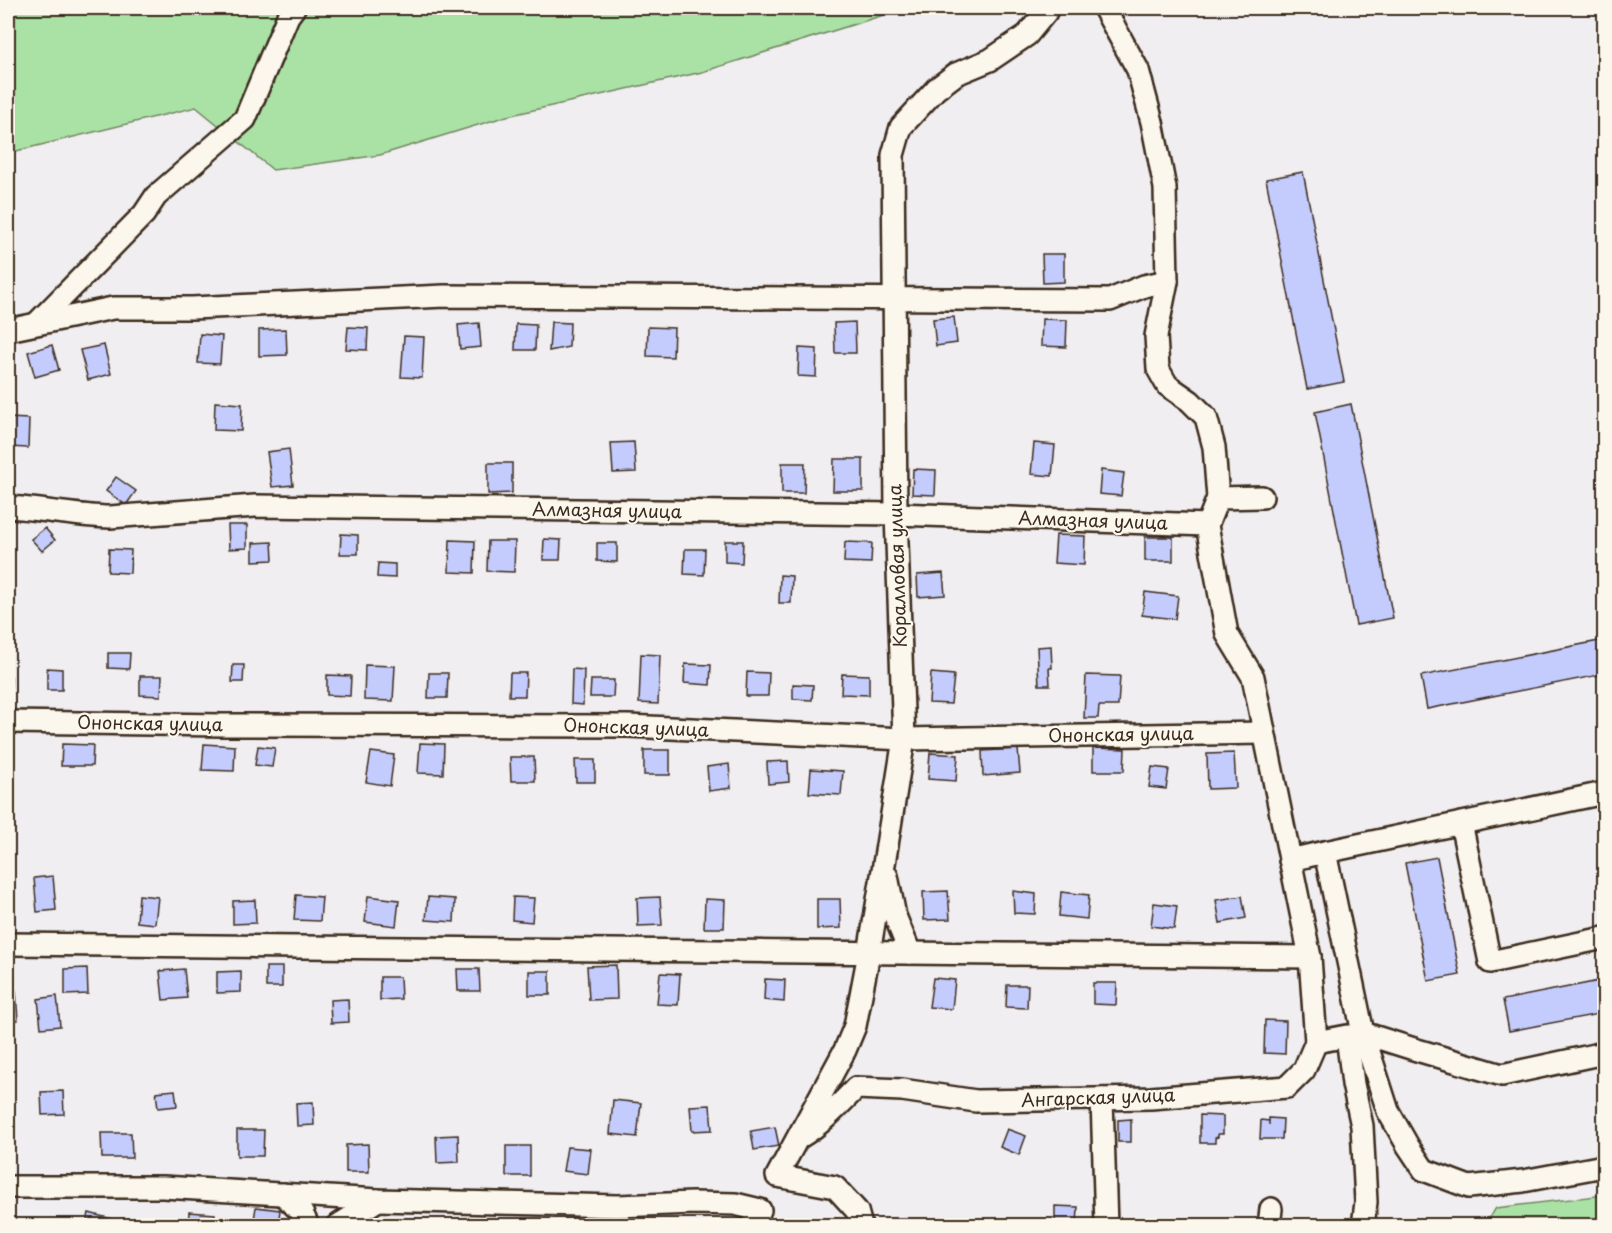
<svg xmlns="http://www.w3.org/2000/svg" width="1612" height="1233" font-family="'Playpen Sans',sans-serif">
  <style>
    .green { fill: #aae2a6; stroke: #728662; stroke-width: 1.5 }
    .building { fill: #c4ccfe; stroke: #3b2a1e; stroke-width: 1.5 }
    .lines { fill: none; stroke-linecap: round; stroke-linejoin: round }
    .minor-casing { stroke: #3b2a1e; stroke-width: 26 }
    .minor { stroke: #fbf7ec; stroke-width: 21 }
    .labels { text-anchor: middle; stroke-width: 4.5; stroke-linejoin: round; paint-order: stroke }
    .street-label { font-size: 18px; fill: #3b2a1e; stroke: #fbf7ec }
  </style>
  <rect width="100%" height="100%" fill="#f0eef0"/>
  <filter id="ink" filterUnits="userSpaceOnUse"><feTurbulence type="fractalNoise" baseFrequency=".0167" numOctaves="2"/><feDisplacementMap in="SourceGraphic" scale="12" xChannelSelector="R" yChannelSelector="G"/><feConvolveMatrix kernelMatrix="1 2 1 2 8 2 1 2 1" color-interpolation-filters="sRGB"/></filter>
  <g filter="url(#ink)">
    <!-- green -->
    <g class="green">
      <polygon points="8,8 906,8 702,72 507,116 380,155 273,170 196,107 8,153"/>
      <polygon points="1604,1195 1604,1225 1485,1225 1496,1208"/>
    </g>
    <!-- building -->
    <g class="building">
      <polygon points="1303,172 1344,382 1307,389 1266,179"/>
      <polygon points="1042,254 1064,254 1064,282 1043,283"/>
      <polygon points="954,317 957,343 936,346 933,319"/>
      <polygon points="1042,319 1067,320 1066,347 1041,346"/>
      <polygon points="551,322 570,323 569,347 549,351"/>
      <polygon points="855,322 856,353 835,353 834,323"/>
      <polygon points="479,323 481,347 460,349 458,325"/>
      <polygon points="516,324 536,325 535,350 515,350"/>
      <polygon points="348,327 368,328 367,350 346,349"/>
      <polygon points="648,327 674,328 673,357 647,356"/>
      <polygon points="286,329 287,355 259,356 259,330"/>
      <polygon points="200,334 222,336 220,364 198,363"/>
      <polygon points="404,336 424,337 422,378 401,377"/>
      <polygon points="52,345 59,370 35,377 28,352"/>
      <polygon points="104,345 111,374 88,380 80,350"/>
      <polygon points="799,348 817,349 816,377 798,376"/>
      <polygon points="215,402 242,404 241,431 214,430"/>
      <polygon points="1351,404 1393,618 1356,625 1315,412"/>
      <polygon points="8,418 29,419 28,448 8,447"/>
      <polygon points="634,442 636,472 613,473 611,443"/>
      <polygon points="1034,443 1055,445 1052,476 1031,474"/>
      <polygon points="289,449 293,485 272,487 267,452"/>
      <polygon points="834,459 863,459 863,491 833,491"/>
      <polygon points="488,463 512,463 512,493 488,494"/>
      <polygon points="782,463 805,463 804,493 782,493"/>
      <polygon points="913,469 936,470 935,495 912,494"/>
      <polygon points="1101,470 1124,473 1121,496 1099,494"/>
      <polygon points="116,477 136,491 126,505 106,491"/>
      <polygon points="228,525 247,525 247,548 229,549"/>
      <polygon points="45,528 55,540 42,551 31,539"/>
      <polygon points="341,534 358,535 358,554 340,554"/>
      <polygon points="1056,535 1085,536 1084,565 1054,563"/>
      <rect x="1145" y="537" width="28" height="24"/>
      <polygon points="544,539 561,540 560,560 543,560"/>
      <polygon points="450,540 475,541 474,573 449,572"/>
      <polygon points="488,541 515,541 514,572 487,571"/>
      <polygon points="725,541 743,541 742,563 725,562"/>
      <polygon points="272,542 273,560 253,561 253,543"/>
      <polygon points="845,542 872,543 871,563 844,562"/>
      <polygon points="597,543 617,543 617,562 597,561"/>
      <polygon points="109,549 131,550 130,573 108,572"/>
      <polygon points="685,549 705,549 704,575 684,574"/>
      <polygon points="378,563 395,564 395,578 377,577"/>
      <polygon points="943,573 945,595 918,597 917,575"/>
      <polygon points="780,575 792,576 791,603 779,603"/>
      <polygon points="1145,592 1178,596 1175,619 1142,615"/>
      <polygon points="1604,640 1604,674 1427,709 1421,676"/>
      <polygon points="1051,646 1052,668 1049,668 1050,685 1039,685 1037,647"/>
      <polygon points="108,653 130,653 129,669 108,668"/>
      <polygon points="641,654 660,655 658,704 639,703"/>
      <polygon points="685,664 711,665 710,685 684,683"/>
      <polygon points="233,665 244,665 243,682 232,682"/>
      <polygon points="365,665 395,666 393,701 364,700"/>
      <polygon points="47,668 62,669 62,690 47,690"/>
      <polygon points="572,669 584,670 583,705 571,704"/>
      <polygon points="747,672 769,673 768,696 746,696"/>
      <polygon points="429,673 448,673 447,698 428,698"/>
      <polygon points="510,673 526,673 525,696 509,696"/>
      <polygon points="931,673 954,675 951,704 929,703"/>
      <polygon points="842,674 869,675 869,695 841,694"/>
      <polygon points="327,675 351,676 350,696 327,695"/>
      <polygon points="1086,675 1120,676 1118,706 1099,706 1098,718 1084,718"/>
      <polygon points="140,676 162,676 161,696 140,695"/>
      <polygon points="8,677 11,677 10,701 8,701"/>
      <polygon points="591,680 614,680 613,697 590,697"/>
      <polygon points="793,684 813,685 812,700 793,699"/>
      <polygon points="420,743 444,744 443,774 418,773"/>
      <polygon points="62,744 93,745 92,766 61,766"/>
      <polygon points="204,744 235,746 234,771 202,770"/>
      <polygon points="258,746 275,748 272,767 255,765"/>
      <polygon points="1093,748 1125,749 1124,771 1093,771"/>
      <polygon points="1018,749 1020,773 983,776 982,751"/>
      <rect x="644" y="750" width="26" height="25"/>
      <polygon points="371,752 394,755 390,786 366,782"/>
      <polygon points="930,753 958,755 956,781 928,779"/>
      <polygon points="1234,753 1236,788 1208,789 1207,754"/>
      <polygon points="510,757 534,757 535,781 511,781"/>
      <polygon points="575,760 595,760 595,782 576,782"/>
      <polygon points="788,761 789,782 768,784 767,762"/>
      <polygon points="729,764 731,788 709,791 707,767"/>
      <polygon points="1152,767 1169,769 1166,789 1149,787"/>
      <polygon points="811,769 843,771 841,795 809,793"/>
      <polygon points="1437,857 1460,975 1428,981 1405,863"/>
      <polygon points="53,876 56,910 37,912 34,878"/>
      <polygon points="948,891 950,919 924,920 923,892"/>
      <polygon points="1013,891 1036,894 1035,914 1014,913"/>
      <polygon points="1061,892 1089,895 1087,919 1059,916"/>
      <polygon points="139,895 158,897 155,924 137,922"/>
      <polygon points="296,895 322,897 320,921 294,920"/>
      <polygon points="368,896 399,900 396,926 365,922"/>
      <polygon points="1242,896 1246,918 1220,923 1216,900"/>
      <polygon points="428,897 455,899 454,922 426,920"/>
      <polygon points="513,897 534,898 532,922 512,920"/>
      <polygon points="660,897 662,925 638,926 637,898"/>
      <polygon points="705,899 725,900 724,928 704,928"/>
      <polygon points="817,899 840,899 841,928 817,929"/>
      <polygon points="255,900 256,923 233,924 233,901"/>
      <polygon points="1154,903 1177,906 1174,929 1151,926"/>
      <polygon points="616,965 617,999 589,1000 587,966"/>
      <rect x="266" y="967" width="16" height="20"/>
      <polygon points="87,968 88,994 65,995 65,969"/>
      <polygon points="184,969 187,998 163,1000 160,971"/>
      <polygon points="457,969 479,969 480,991 458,991"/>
      <polygon points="241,971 241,992 217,993 217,972"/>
      <rect x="529" y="971" width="21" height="24"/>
      <polygon points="660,973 680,974 678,1005 657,1004"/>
      <polygon points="380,977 400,977 401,999 380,1000"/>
      <polygon points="933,978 955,980 952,1009 929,1007"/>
      <polygon points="765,979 785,980 784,1002 764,1000"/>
      <polygon points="1604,980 1604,1013 1509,1031 1503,1000"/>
      <polygon points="1093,983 1117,983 1116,1005 1093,1004"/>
      <polygon points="1007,985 1028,985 1027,1008 1006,1007"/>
      <polygon points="16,991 18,1020 8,1021 8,992"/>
      <polygon points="57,996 60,1026 41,1028 38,999"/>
      <polygon points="348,999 349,1022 331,1023 330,1000"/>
      <polygon points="1265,1020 1286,1021 1285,1054 1264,1053"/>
      <polygon points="175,1090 177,1106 158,1108 156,1092"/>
      <polygon points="63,1091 64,1114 42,1115 41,1092"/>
      <polygon points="613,1100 641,1103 637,1137 610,1134"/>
      <polygon points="313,1102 314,1125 297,1126 296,1103"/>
      <polygon points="710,1105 712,1130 692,1131 690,1106"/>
      <polygon points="1200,1115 1223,1116 1223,1134 1218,1134 1218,1137 1215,1138 1215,1143 1200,1143"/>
      <polygon points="1269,1118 1283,1119 1282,1139 1260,1139 1261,1120 1269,1121 1269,1125"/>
      <polygon points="1131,1119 1131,1142 1118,1142 1118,1120"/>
      <polygon points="775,1127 779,1146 754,1150 751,1131"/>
      <polygon points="1007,1129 1026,1136 1019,1155 1000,1147"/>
      <polygon points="237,1130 264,1130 263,1156 237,1156"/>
      <polygon points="101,1133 131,1133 132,1158 102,1158"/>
      <polygon points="458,1135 459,1162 437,1163 436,1136"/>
      <polygon points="368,1144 369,1172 346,1172 346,1145"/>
      <rect x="506" y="1146" width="24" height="30"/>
      <polygon points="567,1147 591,1149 588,1174 563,1171"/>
      <polygon points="1055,1206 1078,1207 1077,1226 1055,1226"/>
      <polygon points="256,1207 280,1210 278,1226 253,1226"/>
      <polygon points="189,1212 215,1214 214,1226 188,1226"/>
      <polygon points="89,1213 112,1219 110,1226 86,1226"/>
    </g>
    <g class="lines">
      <!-- minor casing -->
      <g class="minor-casing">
        <g id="minor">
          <polyline points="1104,8 1138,70 1152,122 1165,188 1167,281 1156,336 1158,369 1167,385 1190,401 1206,417 1214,447 1218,498 1262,497"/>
          <polyline points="37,323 144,214 156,196 245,119 288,16 294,8"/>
          <polyline points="8,330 113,308 192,308 444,296 1110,300 1144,286 1167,281"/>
          <polyline points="1218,498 1207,525 1227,634 1253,677 1310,957 1316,1042 1347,1036 1353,1084 1362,1126 1366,1202 1363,1226"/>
          <path d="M8 507C42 509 76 516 110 517L255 506 896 514 1207 525"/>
          <polyline points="8,722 223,725 628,726 904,739 1264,733"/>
          <polyline points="1461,823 1490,962 1604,938"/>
          <polyline points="1325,852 1604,793"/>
          <polyline points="1290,860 1325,852 1363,1033 1417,1050 1502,1075 1604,1053"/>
          <polyline points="887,876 895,916 910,953"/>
          <polyline points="8,944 1310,957"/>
          <polyline points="1353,1035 1363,1033 1388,1111 1408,1146 1424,1170 1469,1187 1523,1181 1604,1166"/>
          <polyline points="856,1088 902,1090 976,1101 1151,1098 1287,1087 1304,1070 1316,1042"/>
          <polyline points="1102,1099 1106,1226"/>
          <path d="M800 1137C822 1124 838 1106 856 1088"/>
          <polyline points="8,1187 163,1187 378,1200 618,1206 693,1203 735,1204 760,1210 752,1226"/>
          <polyline points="283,1194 302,1213 308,1226"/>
          <polyline points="337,1226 378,1200"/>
          <polyline points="861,1226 857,1211 835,1187 777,1176 845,1050 855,1026 869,953 884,864 904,739 896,514 893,155 901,127 936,89 956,74 990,60 1027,35 1046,12 1047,8"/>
          <polyline points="1269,1226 1271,1209"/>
        </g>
      </g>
      <!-- minor -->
      <use href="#minor" class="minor"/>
    </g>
  </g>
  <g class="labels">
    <!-- street labels -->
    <g class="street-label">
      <text transform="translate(607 511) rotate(1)" y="6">Алмазная улица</text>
      <text transform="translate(1093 521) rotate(2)" y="6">Алмазная улица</text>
      <text transform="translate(898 566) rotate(-92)" y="6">Коралловая улица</text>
      <text transform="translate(150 724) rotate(1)" y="6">Ононская улица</text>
      <text transform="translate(636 728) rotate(2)" y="6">Ононская улица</text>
      <text transform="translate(1121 735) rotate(-1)" y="6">Ононская улица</text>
      <text transform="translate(1098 1098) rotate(-2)" y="6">Ангарская улица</text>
    </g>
  </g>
  <!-- margin -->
  <rect width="1612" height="1233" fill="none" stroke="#fbf7ec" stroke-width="30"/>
  <rect x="15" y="15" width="1582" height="1203" fill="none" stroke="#3b2a1e" stroke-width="2" filter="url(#ink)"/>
</svg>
